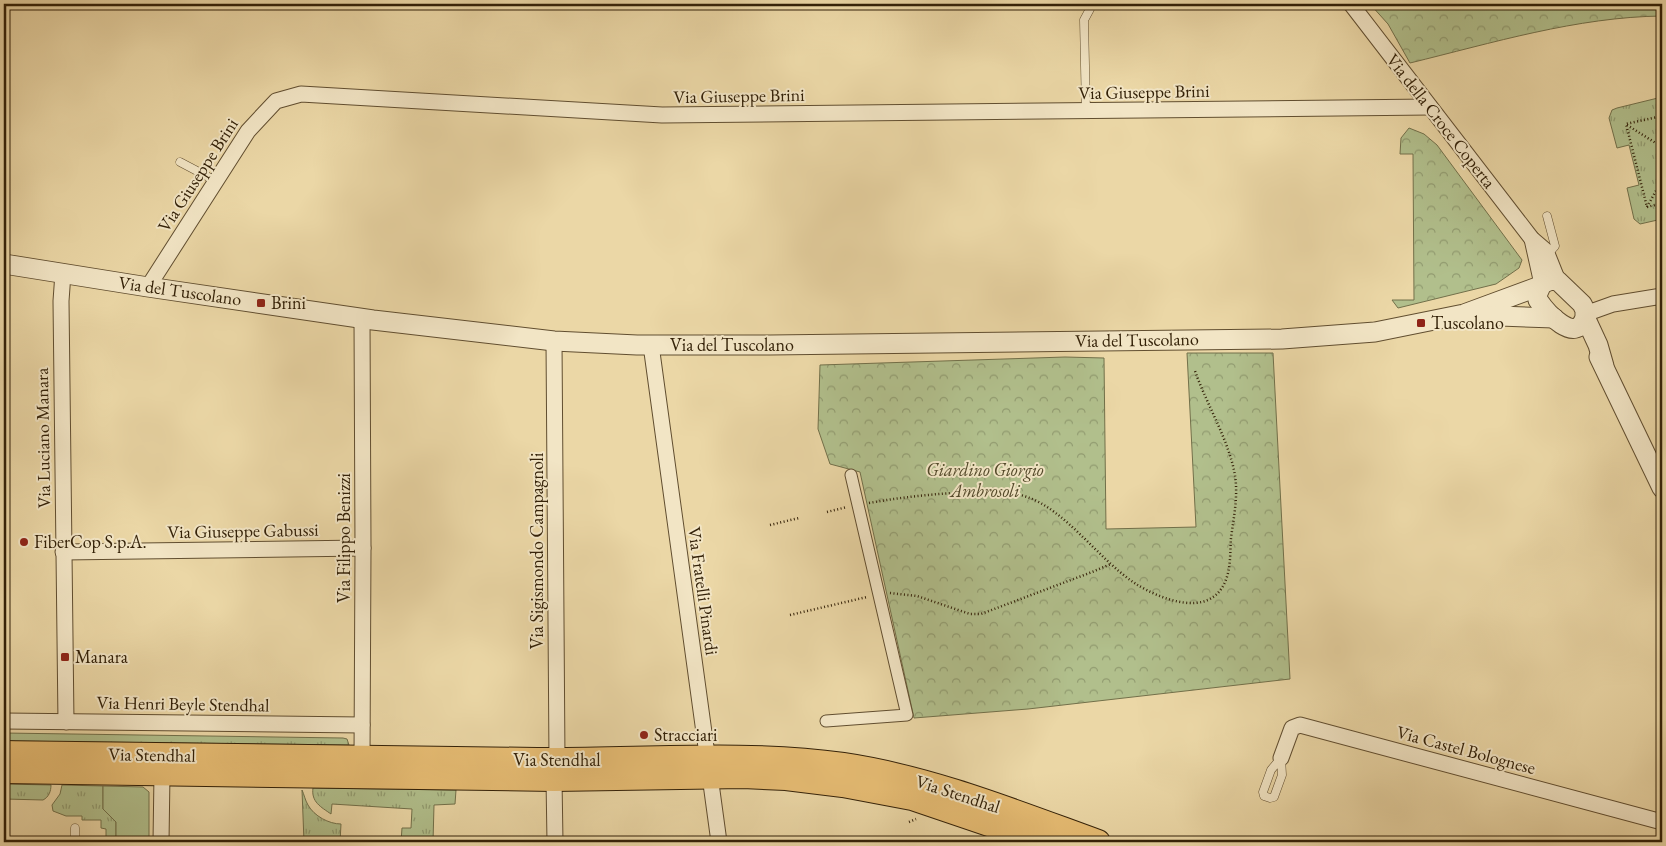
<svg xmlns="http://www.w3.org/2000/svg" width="1666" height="846" font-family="'EB Garamond',serif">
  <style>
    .grass { fill: url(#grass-tufts); stroke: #72704a }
    .forest { fill: url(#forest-crowns); stroke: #72704a }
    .garden { fill: #b1bf8c; stroke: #72704a }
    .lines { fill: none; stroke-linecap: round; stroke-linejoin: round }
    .service-casing { stroke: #614e30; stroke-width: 9 }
    .pedestrian-casing { stroke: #614e30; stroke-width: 13 }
    .minor-casing { stroke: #614e30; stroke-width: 17 }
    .tertiary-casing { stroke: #614e30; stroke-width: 21 }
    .primary-casing { stroke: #332108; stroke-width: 26 }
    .path { stroke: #332108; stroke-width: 2.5; stroke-dasharray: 1 2.5; stroke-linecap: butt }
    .service { stroke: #f2e5c5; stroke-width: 8 }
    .pedestrian { stroke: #f2e5c5; stroke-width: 11 }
    .minor { stroke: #f2e5c5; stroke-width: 15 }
    .tertiary { stroke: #f2e5c5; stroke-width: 19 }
    .primary { stroke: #e6bc73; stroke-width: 24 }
    .poi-dot { fill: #8f2418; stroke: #f2e5c5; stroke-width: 2 }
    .labels { text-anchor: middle; stroke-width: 4; stroke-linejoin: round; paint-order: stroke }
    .street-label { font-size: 18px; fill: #332108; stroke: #f2e5c5 }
    .poi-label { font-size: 18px; fill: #332108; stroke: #f2e5c5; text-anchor: start }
    .park-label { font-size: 18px; font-style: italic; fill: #524829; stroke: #f2e5c5 }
  </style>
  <defs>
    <pattern id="grass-tufts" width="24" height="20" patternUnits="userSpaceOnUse" patternTransform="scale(1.25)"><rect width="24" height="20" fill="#b1bf8c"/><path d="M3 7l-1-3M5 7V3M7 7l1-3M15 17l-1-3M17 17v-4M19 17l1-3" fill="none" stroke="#919b70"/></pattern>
    <pattern id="forest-crowns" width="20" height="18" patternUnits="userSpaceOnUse" patternTransform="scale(1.25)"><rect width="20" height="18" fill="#b1bf8c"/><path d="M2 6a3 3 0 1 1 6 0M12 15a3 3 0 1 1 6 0" fill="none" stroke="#919b70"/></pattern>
  </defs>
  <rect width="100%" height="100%" fill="#ebd7a6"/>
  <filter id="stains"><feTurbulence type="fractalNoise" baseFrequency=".004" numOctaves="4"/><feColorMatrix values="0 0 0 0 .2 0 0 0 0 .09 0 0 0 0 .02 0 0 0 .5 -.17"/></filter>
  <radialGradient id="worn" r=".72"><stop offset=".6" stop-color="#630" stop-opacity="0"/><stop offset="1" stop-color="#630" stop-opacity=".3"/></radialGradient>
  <!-- grass -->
  <g class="grass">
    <polygon points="1662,97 1662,219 1640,224 1634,219 1627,188 1639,185 1629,145 1617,148 1609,118 1612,110 1617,108"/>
    <polygon points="4,733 343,738 347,739 349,745 4,741"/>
    <path d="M4 784 51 785C51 791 49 797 43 800L5 799 4 823Z"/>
    <polygon points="62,785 103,786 103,809 116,822 116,842 106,842 106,829 101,828 101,820 82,820 82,816 66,816 53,811 52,805 60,794"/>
    <path d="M313 788 456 790 455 804 434 805 433 842H401L402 828H411L412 809 332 804 331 814C321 807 311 802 313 788Z"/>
    <path d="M302 790C304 794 305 800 308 805 314 816 329 824 341 824L340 842H304Z"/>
  </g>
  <!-- forest -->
  <g class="forest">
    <path d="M1370 4H1662V16C1577 17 1492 43 1410 63L1388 24Z"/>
    <polygon points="1409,128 1424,134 1437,145 1522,260 1519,268 1496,284 1398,308 1392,300 1414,300 1413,154 1400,154 1401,138"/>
    <polygon points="1187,353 1273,353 1290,679 1028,709 914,718 860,472 830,464 818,429 820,365 1065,357 1104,358 1106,529 1196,527"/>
  </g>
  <!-- garden -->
  <polygon class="garden" points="103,786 143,787 149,792 149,837 116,837 116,822 103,809"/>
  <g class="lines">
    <!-- service casing -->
    <g class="service-casing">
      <g id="service">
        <polyline points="1086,111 1084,20 1090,9 1090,4"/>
        <polyline points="180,162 216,181"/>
        <polyline points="1547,216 1555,246 1548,254"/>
        <polygon points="1281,758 1282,775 1274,797 1270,798 1264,796 1263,792 1271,770"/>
        <polyline points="75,842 75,828"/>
        <polyline points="699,842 719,840"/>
      </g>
    </g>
    <!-- pedestrian casing -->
    <g class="pedestrian-casing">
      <polyline id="pedestrian" points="826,721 907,715 851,475"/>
    </g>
    <!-- minor casing -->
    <g class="minor-casing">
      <g id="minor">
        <polyline points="1351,4 1532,239 1546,251 1558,281"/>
        <polyline points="1532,239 1542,284"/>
        <polyline points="63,273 61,301 66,722"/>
        <polyline points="148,287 248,131 276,101 301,94 662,115 1430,107"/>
        <polyline points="1585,314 1613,304 1662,296"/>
        <polyline points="554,341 557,760"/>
        <polyline points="651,345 719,842"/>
        <polyline points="63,552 363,548"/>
        <polyline points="4,721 362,725"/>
        <polyline points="362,758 363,548 362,318"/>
        <polyline points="1281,758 1292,728 1300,725 1662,822"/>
        <polyline points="554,779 555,842"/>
        <polyline points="161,842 162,774"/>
      </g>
    </g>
    <!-- tertiary casing -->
    <g class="tertiary-casing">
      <g id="tertiary">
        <polyline points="4,264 148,287 373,320 554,341 637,345 770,345 1282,339 1375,332 1464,314 1540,286"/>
        <polyline points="1473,315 1554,318"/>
        <path d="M1585 317C1576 346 1546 312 1538 300L1537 295 1542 284 1551 280 1558 281 1582 304 1585 310V317L1598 345 1604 366"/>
        <polyline points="1599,357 1662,488"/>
      </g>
    </g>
    <!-- primary casing -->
    <g class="primary-casing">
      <g id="primary">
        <path d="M4 753C182 755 360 759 537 760 639 761 742 751 843 765 931 778 1015 812 1098 842"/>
        <polyline points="4,771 554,779 743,776 786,778 843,785 912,798 1042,842"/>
      </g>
    </g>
    <!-- path -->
    <g class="path">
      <polyline points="1662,116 1626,124 1647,207 1662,203"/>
      <polyline points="1627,125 1662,147"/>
      <polyline points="1647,207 1662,180"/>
      <path d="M869 503C902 497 934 494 967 492 987 491 1007 490 1027 497 1066 510 1099 560 1136 584 1160 599 1209 619 1225 582 1231 569 1230 552 1231 538 1234 515 1239 493 1234 470 1226 435 1207 405 1195 371"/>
      <polyline points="827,512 847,507"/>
      <polyline points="770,525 799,518"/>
      <polyline points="890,593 917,596 970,614 981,614 1092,572 1111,564"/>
      <polyline points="790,615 867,597"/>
      <polyline points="909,822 916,819"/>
    </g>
    <!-- service -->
    <use href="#service" class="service"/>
    <!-- pedestrian -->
    <use href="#pedestrian" class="pedestrian"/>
    <!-- minor -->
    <use href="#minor" class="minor"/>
    <!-- tertiary -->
    <use href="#tertiary" class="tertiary"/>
    <!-- primary -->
    <use href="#primary" class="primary"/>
  </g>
  <!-- markers -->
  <g class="poi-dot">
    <rect x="256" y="298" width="10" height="10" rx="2.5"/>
    <rect x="1416" y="318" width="10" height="10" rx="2.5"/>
    <circle cx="24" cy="542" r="5"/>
    <rect x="60" y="652" width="10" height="10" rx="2.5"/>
    <circle cx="644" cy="735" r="5"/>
  </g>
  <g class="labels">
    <!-- street labels -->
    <g class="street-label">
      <text transform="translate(1144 92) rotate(-1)" y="6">Via Giuseppe Brini</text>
      <text transform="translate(739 96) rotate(-1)" y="6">Via Giuseppe Brini</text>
      <text transform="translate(1441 121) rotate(52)" y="6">Via della Croce Coperta</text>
      <text transform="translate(198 175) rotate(-57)" y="6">Via Giuseppe Brini</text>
      <text transform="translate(180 291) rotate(8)" y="6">Via del Tuscolano</text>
      <text transform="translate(1137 340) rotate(-1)" y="6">Via del Tuscolano</text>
      <text x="732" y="351">Via del Tuscolano</text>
      <text transform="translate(43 438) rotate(-91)" y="6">Via Luciano Manara</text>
      <text transform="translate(243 531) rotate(-1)" y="6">Via Giuseppe Gabussi</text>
      <text transform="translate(344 538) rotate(-90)" y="6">Via Filippo Benizzi</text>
      <text transform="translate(537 551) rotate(-90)" y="6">Via Sigismondo Campagnoli</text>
      <text transform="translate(703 591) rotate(82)" y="6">Via Fratelli Pinardi</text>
      <text transform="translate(183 704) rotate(1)" y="6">Via Henri Beyle Stendhal</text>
      <text transform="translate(1466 750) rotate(15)" y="6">Via Castel Bolognese</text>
      <text transform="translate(152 755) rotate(1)" y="6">Via Stendhal</text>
      <text x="557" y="766">Via Stendhal</text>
      <text transform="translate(958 794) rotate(18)" y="6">Via Stendhal</text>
    </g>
    <!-- poi labels -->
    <g class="poi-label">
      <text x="271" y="309">Brini</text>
      <text x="1431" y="329">Tuscolano</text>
      <text x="34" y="548">FiberCop S.p.A.</text>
      <text x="75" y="663">Manara</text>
      <text x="654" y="741">Stracciari</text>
    </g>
    <!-- park labels -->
    <g class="park-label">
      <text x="985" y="476">Giardino Giorgio<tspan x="985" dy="21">Ambrosoli</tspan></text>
    </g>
  </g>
  <!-- margin -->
  <rect width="1666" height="846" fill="none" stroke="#ebd7a6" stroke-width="20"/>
  <rect x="5" y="5" width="1656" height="836" fill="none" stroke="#332108" stroke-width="2.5"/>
  <rect x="10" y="10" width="1646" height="826" fill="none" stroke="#332108"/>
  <rect width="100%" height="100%" filter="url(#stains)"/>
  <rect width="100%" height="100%" fill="url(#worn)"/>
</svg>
